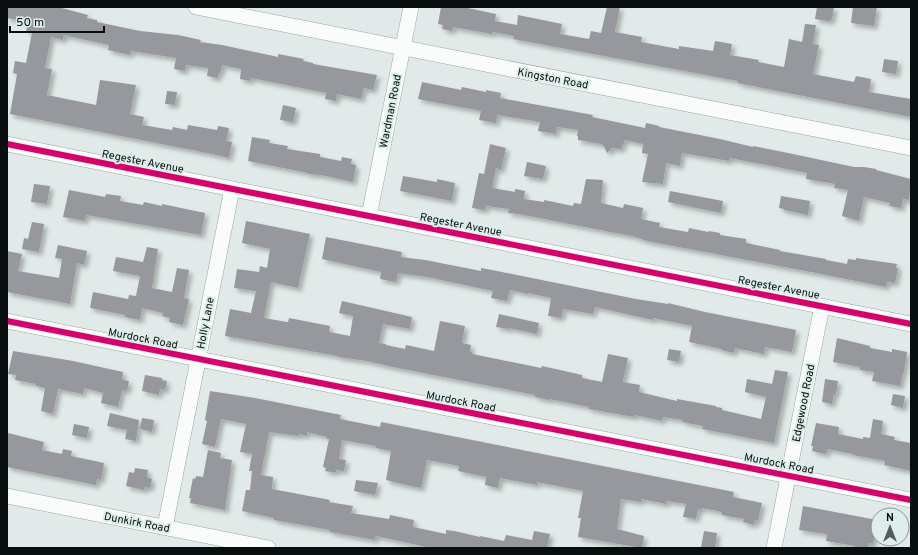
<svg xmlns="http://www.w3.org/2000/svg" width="918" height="555" font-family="Overpass,sans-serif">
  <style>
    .building { fill: #97989d; filter: url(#shadow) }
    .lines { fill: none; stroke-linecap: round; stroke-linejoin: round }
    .minor-casing { stroke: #9ea5a3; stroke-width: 16 }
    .minor { stroke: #fafcfc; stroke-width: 15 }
    .cycleway-casing { stroke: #ddeeea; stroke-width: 8 }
    .cycleway { stroke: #d6006c; stroke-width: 6 }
    .labels { text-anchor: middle; stroke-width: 4; stroke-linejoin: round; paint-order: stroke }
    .street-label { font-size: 11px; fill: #080e0d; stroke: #ddeeea }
  </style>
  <defs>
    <filter id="shadow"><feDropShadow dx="3.5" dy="3.5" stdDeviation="2" flood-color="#0004"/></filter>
  </defs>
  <rect width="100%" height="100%" fill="#e1eae8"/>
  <!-- building -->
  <g class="building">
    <polygon points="7,7 58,7 88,15 87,18 97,20 97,22 140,31 178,35 201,40 200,42 222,45 278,57 278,54 304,59 303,61 313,63 313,64 377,75 373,90 364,88 361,99 337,94 336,101 325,99 326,93 251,78 250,81 240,79 241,69 222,65 221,72 219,72 218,78 207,76 208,68 186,65 185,71 174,69 176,58 131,51 130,55 108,50 109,45 64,35 63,40 51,37 45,68 52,69 47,95 96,105 100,80 136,85 130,114 144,117 142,125 172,130 173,127 187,130 188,125 217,130 218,126 229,128 226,141 232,142 229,158 212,154 10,114 17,74 13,73 15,61 26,63 32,33 26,32 28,22 7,18"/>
    <polygon points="441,7 463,7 496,14 495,21 517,25 518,15 562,24 560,34 589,39 591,31 601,33 607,7 620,7 615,32 642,37 641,42 679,49 679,46 713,51 715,41 732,44 730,55 759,60 758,62 784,67 789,39 802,42 805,24 816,25 813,44 819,45 813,74 854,82 856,76 871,79 869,92 911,99 911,117 793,94 737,83 738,81 513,39 514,36 493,32 492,34 453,27 452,31 442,29 443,25 438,24"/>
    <polygon points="817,7 834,7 832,19 829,21 815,19"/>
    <polygon points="853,7 877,7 874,26 851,23"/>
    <polygon points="884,59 898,61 896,74 882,72"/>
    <polygon points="422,82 461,90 462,87 486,92 486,90 501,93 500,98 593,115 592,117 645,128 646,123 659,126 659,127 720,139 753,147 753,146 788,153 854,167 864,167 876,169 876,170 911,179 909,200 903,199 901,208 889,206 890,203 864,197 859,221 842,216 848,190 834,188 835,184 806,179 807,173 730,158 729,161 682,153 680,166 666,163 663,184 642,182 648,154 642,153 643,144 625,140 621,149 612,148 607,153 604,146 602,145 602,144 578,140 578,136 577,136 578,130 557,127 556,134 538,131 540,122 497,115 496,123 479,120 481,111 418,99"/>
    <polygon points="167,91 177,92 175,105 165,104"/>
    <polygon points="283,105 296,108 293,122 280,120"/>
    <polygon points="252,137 270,140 269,143 288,146 287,149 320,154 320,157 341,161 342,157 352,159 351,164 356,165 353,182 321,175 308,174 308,173 248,161"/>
    <polygon points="490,144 506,148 501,170 496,168 492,188 515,192 515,189 525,191 524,199 544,202 544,200 573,206 574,203 581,204 586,179 603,180 601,203 623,208 624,204 643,208 641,219 660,223 659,227 688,232 689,228 708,232 709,231 720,233 720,235 746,239 746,243 780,250 780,251 826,259 826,260 847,264 848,259 856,260 856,258 897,264 896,268 898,268 895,283 887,282 886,287 816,273 647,241 632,236 610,232 519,214 508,213 509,209 486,206 485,210 472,208 479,173 484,174"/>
    <polygon points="527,162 546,166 543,179 524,176"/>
    <polygon points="403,176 437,182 437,179 455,183 452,201 400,191"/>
    <polygon points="34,184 50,186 47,204 31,202"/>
    <polygon points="69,190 105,197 106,194 121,196 120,201 143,205 144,202 162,206 162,204 205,213 201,235 86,215 85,221 63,217"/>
    <polygon points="670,191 723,201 721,213 668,202"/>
    <polygon points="781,196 810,201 808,215 784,210 784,209 779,208"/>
    <polygon points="246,221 310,234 298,288 271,282 264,318 287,322 288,322 289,318 330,326 329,332 350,336 353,316 339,313 342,301 412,317 410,329 383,324 379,343 386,344 386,345 405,349 406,345 434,351 440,321 465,326 462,343 471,345 470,351 472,352 472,354 541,368 542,366 582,375 582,378 602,382 608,354 628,358 623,382 640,385 639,392 677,401 677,399 716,406 716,407 722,408 722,410 761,419 766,397 745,392 747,379 772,384 775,370 788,372 774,443 702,429 703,426 682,422 683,420 663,417 662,421 635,415 634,417 589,409 589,407 549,399 549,400 535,397 535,395 393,367 367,361 338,357 338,356 225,336 230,309 251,313 256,291 234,288 237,269 259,272 260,266 267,268 270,249 242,243"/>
    <polygon points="32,222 44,224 39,252 22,249 24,238 28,239"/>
    <polygon points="326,237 402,252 401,257 425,260 481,271 481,268 497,271 636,299 668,304 668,303 705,312 796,330 792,352 765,347 764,354 735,348 734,353 721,350 722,349 689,342 692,326 653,318 653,320 595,307 593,314 563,309 561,318 548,316 551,298 528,293 528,294 510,290 507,301 491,298 493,291 427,277 398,273 396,282 380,279 381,272 322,259"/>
    <polygon points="58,245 87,251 84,265 77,263 70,304 7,292 7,251 22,254 18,271 59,278 62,259 55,258"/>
    <polygon points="147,247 158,249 152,288 172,292 177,268 189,270 184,298 189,299 183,325 169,322 170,318 162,316 163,313 142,308 140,320 125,317 125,315 90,308 93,292 128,299 129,295 136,296 140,276 113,271 116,257 143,262"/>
    <polygon points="499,314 539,323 537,334 509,328 509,329 496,327"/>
    <polygon points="837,338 870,346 870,348 892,352 892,349 907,352 904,372 903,372 900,386 872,381 874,372 860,370 860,367 833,362"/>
    <polygon points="669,349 681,351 679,362 667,360"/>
    <polygon points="13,351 73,361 123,372 122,380 129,381 127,391 122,390 118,407 101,403 103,393 84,388 83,394 58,389 53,414 41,411 45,388 36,386 36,384 15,380 16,375 8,374"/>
    <polygon points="145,375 162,378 162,380 167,381 165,390 160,389 159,395 142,391"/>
    <polygon points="825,379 838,381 836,394 834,394 832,404 822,402"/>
    <polygon points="210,391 255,398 341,415 340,419 380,427 381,422 734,492 733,497 762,503 758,521 755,520 754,525 743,522 744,519 722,515 722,512 702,508 701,510 698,509 696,519 683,517 686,504 667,501 666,504 641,499 641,502 621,499 617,529 644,536 642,548 578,537 581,518 578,518 583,491 537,482 537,485 500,478 498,488 485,485 486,477 458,471 459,466 427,460 421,488 406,485 386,480 391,451 376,448 376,446 342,440 339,459 346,460 344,471 336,470 336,472 331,472 325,471 326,468 323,467 329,439 327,439 327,437 307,432 307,436 299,434 299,436 269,432 261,475 273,477 272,489 330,500 329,502 353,506 351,513 389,519 390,515 414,520 413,527 446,534 446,530 454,531 480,537 480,536 504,541 506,535 532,540 534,531 550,534 547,548 431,548 376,536 375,540 330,532 330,530 274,520 274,518 242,511 246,490 250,490 252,471 249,471 252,454 240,452 246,424 221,419 215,447 202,444 207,421 205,420"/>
    <polygon points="893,394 905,396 903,408 891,405"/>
    <polygon points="110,413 139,420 136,441 125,439 127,430 107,426"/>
    <polygon points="142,418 154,420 152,432 140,429"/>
    <polygon points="873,419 883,421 881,434 895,437 894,440 911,443 911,471 884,465 885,461 853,455 853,454 828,449 827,450 826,454 812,451 813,446 811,446 816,423 839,427 838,434 863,439 863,437 870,438"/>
    <polygon points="74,424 89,427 87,438 72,435"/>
    <polygon points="8,433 44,442 42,450 62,454 63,449 72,451 71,456 104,463 101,480 97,479 96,485 7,467"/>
    <polygon points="208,450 221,453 220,458 232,460 225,510 190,503 191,498 189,498 193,478 195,479 196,476 203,477"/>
    <polygon points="135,468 148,470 147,477 152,479 150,488 145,487 144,490 126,486 129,472 134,473"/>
    <polygon points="356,480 378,483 375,495 354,491"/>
    <polygon points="803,506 877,520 873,544 869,543 868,548 855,548 855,546 826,541 827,534 799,530"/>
    <polygon points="704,531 717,533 715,548 701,548"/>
  </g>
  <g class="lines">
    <!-- minor casing -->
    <g class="minor-casing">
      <g id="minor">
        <polyline points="196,7 911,148"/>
        <polyline points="7,144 911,324"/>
        <polyline points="369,216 411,7"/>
        <polyline points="7,321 911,500"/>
        <polyline points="7,496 268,548"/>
        <polyline points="165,527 232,189"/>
        <polyline points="774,548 822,306"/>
      </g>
    </g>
    <!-- minor -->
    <use href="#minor" class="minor"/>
    <!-- cycleway casing -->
    <g class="cycleway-casing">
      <g id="cycleway">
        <polyline points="7,144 911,324"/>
        <polyline points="7,321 911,500"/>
      </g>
    </g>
    <!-- cycleway -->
    <use href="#cycleway" class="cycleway"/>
  </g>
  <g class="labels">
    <!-- street labels -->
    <g class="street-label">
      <text transform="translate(553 78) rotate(11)" y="4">Kingston Road</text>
      <text transform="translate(390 111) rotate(-79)" y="4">Wardman Road</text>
      <text transform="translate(143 161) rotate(11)" y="4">Regester Avenue</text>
      <text transform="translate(461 224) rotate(11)" y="4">Regester Avenue</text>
      <text transform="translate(779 287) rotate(11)" y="4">Regester Avenue</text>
      <text transform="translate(205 323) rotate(-79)" y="4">Holly Lane</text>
      <text transform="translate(143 338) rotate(11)" y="4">Murdock Road</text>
      <text transform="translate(461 401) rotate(11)" y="4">Murdock Road</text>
      <text transform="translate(803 403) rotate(-79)" y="4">Edgewood Road</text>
      <text transform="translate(779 463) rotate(11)" y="4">Murdock Road</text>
      <text transform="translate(137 522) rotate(11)" y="4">Dunkirk Road</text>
    </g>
  </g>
  <!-- border -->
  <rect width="918" height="555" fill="none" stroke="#080e0d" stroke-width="16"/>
  <!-- north arrow -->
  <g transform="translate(890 527)"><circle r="19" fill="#ddeeea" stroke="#889492"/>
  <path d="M0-3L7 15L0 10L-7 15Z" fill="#545b5a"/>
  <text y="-6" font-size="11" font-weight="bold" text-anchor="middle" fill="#080e0d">N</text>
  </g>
  <!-- scale -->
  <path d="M10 26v6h94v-6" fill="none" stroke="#080e0d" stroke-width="2"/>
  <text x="16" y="26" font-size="12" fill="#080e0d" stroke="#ddeeea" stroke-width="3" paint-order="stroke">50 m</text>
</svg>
